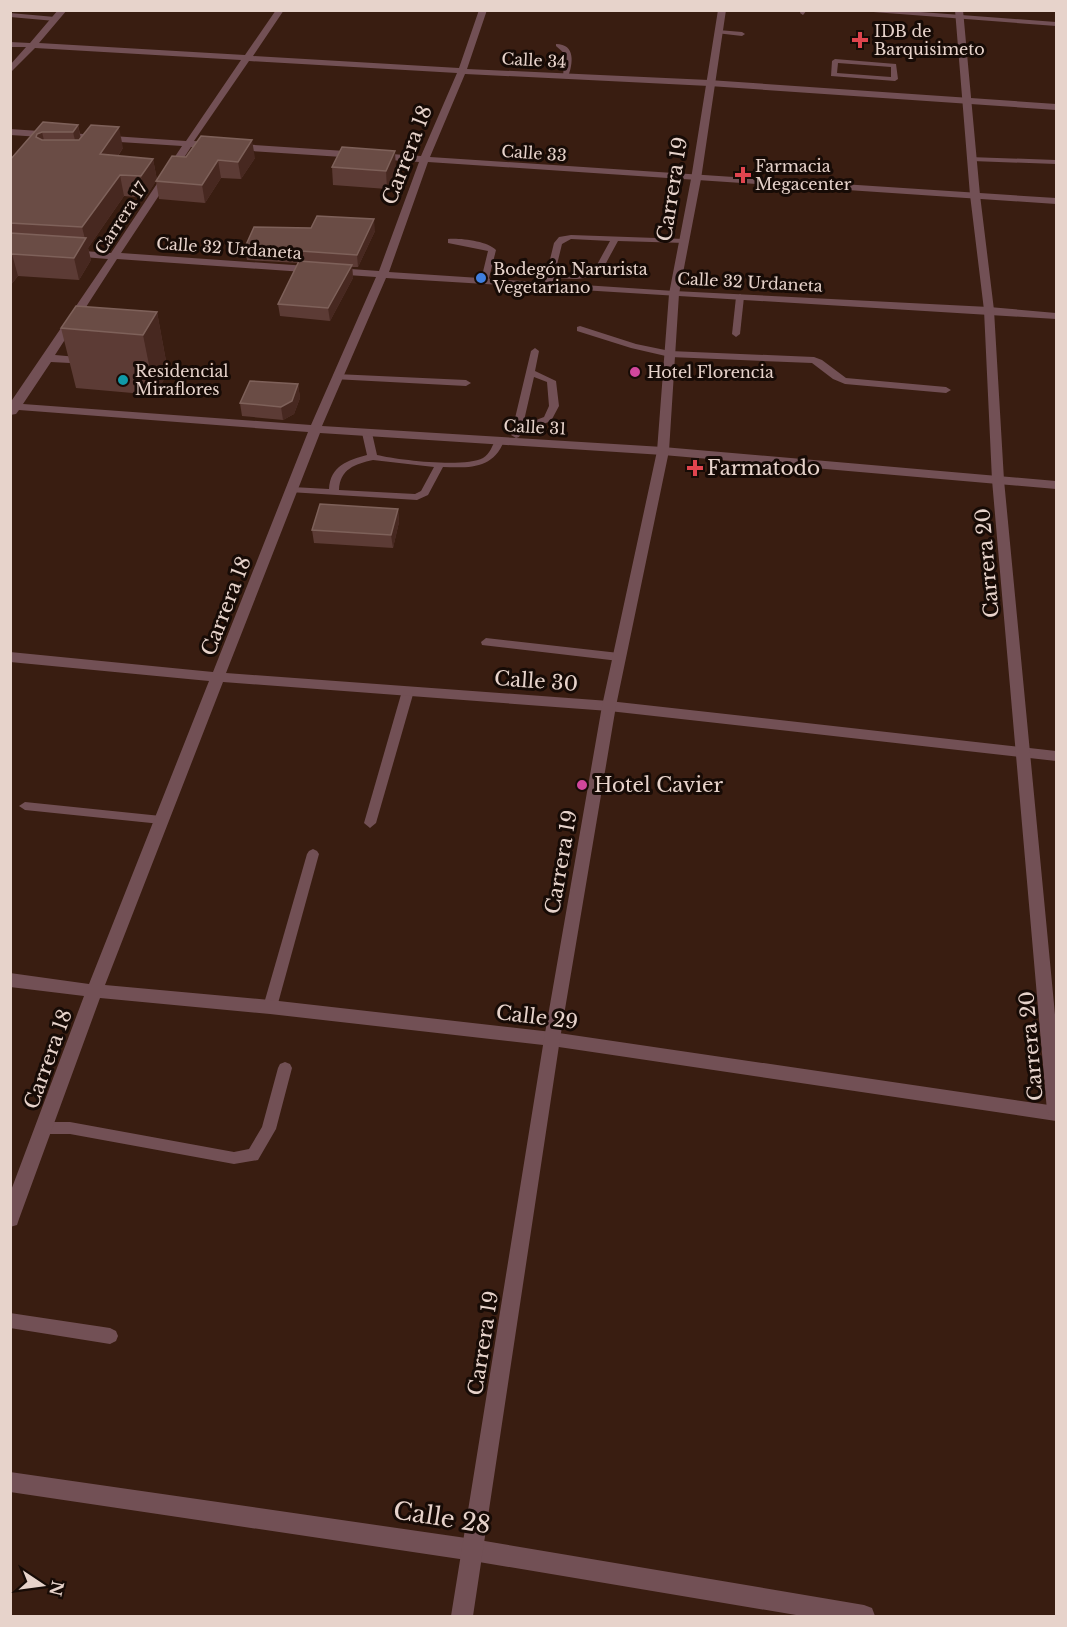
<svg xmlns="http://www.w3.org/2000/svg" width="1067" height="1627" font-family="'Libre Baskerville',serif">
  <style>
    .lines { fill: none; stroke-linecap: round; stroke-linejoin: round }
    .service { fill: #725055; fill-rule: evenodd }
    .minor { fill: #725055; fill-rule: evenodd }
    .tertiary { fill: #725055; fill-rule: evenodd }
    .wall { fill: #5c3b35 }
    .shaded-wall { fill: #472820 }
    .building { fill: #6a4c45; stroke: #7e615a; stroke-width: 1.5 }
    .health-dot { fill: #e0444e; stroke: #170b06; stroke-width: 2 }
    .shop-dot { fill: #3f7fe0; stroke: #170b06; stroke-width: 2 }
    .hotel-dot { fill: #d1479c; stroke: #170b06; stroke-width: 2 }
    .culture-dot { fill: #0f9aa8; stroke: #170b06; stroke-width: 2 }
    .labels { text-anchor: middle; stroke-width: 6; stroke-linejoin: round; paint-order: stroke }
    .far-poi-label { font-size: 16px; fill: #e7d3cb; stroke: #170b06; text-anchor: start }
    .far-street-label { font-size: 16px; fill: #e7d3cb; stroke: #170b06 }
    .street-label { font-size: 20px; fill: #e7d3cb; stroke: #170b06 }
    .poi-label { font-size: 20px; fill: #e7d3cb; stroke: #170b06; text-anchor: start }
    .near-street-label { font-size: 24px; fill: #e7d3cb; stroke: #170b06 }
  </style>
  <rect width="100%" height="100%" fill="#391d11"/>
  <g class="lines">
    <!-- service -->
    <g class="service">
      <polygon points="801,10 807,10 803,15 800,13"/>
      <polygon points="10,13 55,17 58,19 55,21 10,17"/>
      <polygon points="718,30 742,32 745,34 742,36 716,33 715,32"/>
      <path d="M556 44C576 44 573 64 568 77L563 76 565 54 556 46Z"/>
      <path d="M835 59 896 64 898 79 895 81 831 76 832 61ZM838 63 891 67V77L837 73Z"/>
      <polygon points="969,157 1056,160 1056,164 972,161 969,161"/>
      <path d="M571 235 685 239 689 241 685 243 618 241 599 276 577 279 554 278 551 286H545L544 284 554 243 559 237ZM571 239 610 241 593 272 577 275 555 273 562 244Z"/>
      <path d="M448 239C461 238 487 241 496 250L488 282 481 280 488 251 448 243Z"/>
      <polygon points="740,294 744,297 740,334 736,337 732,334 736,297"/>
      <polygon points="580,326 636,344 670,351 814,357 822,360 846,378 946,387 951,390 946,393 845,384 833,379 812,363 670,357 631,348 577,331 577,327"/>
      <path d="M535 348 539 351 535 371 556 381 559 406 551 421 521 433 519 437 516 438 511 435 531 351ZM534 377 547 382 549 406 544 417 523 425Z"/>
      <polygon points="336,374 466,380 471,383 466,386 333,379 333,375"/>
      <path d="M367 430 372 433 377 455C398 460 464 468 483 458 490 454 492 446 496 439H502L504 441C493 469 470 468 443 467L428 495 417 500 289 492V488L292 487 329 489C330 466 348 460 367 455L362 433ZM373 460 434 467 421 491 415 494 339 490C340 469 355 464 373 460Z"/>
      <polygon points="486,638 619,653 624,657 619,661 482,645 481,642"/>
      <polygon points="408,687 414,691 376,823 370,828 364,823 402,691"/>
      <polygon points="25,802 161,816 167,820 161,824 25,810 19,806"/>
      <polygon points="313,849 317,851 319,854 277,1007 275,1011 270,1013 265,1011 263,1007 307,854 309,851"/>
      <polygon points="285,1062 290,1064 292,1068 276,1129 258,1160 234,1164 70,1134 44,1134 39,1132 37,1128 39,1124 44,1122 70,1122 234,1152 249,1149 262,1127 278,1068 280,1064"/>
      <polygon points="10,1313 110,1328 116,1331 118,1336 116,1341 110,1344 10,1328"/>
    </g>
    <!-- minor -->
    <g class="minor">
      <path d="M58 10H67L39 43 245 55 276 10H284L253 56 459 68 479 10H487L467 69 709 80 1056 104V110L709 86 465 74 430 157 1056 198V204L428 162 389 272 674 291 989 307 1056 313V319L386 278 322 426 663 447 1056 481V489L663 455 320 433 226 673 609 701 1056 751V761L609 711 223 682 105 985 270 1000 552 1032 1056 1106V1121L552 1046 270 1014 100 998 19 1219 17 1225 10 1227V1193L84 996 10 987V973L89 984 209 681 10 662V652L213 672 308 432 19 410 16 414 10 415V403L108 259 70 256 65 253 70 250 111 253 182 146 10 135V129L186 141 241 60 35 48 10 73V65L26 47H10V42L30 43ZM249 61 457 73 421 156 194 141ZM191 147 419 162 379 271 121 253ZM117 259 376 277 311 425 23 404 51 362 89 364 95 361 89 358 55 355Z"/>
      <polygon points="847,10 894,10 1056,22 1056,26"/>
      <polygon points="10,1472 473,1539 864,1605 872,1608 875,1616 802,1616 473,1561 10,1492"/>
    </g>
    <!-- tertiary -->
    <g class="tertiary">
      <polygon points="718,10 726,10 701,179 679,294 669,451 616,706 560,1039 473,1616 451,1616 544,1039 602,706 657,451 669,294 691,179"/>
      <polygon points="955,10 963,10 980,195 994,310 1004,480 1056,1025 1056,1119 1050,1116 1047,1111 992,480 984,310 970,195"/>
    </g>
  </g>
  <!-- wall -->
  <g class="wall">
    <polygon points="43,122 78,125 81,138 123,148 118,156 153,159 157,180 186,157 255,158 241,179 221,178 205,203 159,199 156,181 145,198 124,196 88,248 91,260 79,280 18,276 10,286 10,160"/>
    <polygon points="332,167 396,169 387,189 333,185"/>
    <polygon points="375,231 358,267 352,267 353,278 330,321 280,316 278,304 299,263 247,260 245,247"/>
    <polygon points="157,312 168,372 155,395 76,388 61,328"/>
    <polygon points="298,384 300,398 294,414 283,420 242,416 240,403"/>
    <polygon points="398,509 399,522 393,548 314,543 312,530"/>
  </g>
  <!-- shaded-wall -->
  <g class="shaded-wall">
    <polygon points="78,125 82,146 78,153 73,132"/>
    <polygon points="119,127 123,148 104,175 100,154"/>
    <polygon points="42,132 47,153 36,137 37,134"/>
    <polygon points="252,140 255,158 241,179 238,162"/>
    <polygon points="395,151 396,169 387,189 386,171"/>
    <polygon points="153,159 157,180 145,198 141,176"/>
    <polygon points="218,160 221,178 205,203 202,185"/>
    <polygon points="120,175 124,196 88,248 91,260 79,280 74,258 85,239 82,227"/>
    <polygon points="374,219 375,231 358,267 357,255"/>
    <polygon points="12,254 18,276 10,286 10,255"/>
    <polygon points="352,265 353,278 330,321 328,308"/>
    <polygon points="157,312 168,372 155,395 143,335"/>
    <polygon points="298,384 300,398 294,414 283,420 281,407"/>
    <polygon points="398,509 399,522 393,548 391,535"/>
  </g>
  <!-- building -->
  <g class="building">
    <polygon points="43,122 78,125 73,132 42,132 37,134 36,137 42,140 79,140 91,125 119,127 100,154 153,159 141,176 120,175 82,227 10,223 10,160"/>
    <polygon points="201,136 252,140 238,162 218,160 202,185 156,181 172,156 186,157"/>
    <polygon points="342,147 395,151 386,171 332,167"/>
    <polygon points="317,216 374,219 357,255 245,247 254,227 311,228"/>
    <polygon points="10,233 86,238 74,258 12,254 10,255"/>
    <polygon points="299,261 352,265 328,308 278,304"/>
    <polygon points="76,306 157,312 143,335 61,328"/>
    <polygon points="250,381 298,384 292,401 281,407 240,403"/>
    <polygon points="320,504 398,509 391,535 312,530"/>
  </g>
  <!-- markers -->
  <g class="health-dot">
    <path d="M857 31h6v6h6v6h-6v6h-6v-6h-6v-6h6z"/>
    <path d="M740 166h6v6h6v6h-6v6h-6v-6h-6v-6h6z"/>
    <path d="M692 459h6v6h6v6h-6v6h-6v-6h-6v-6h6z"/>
  </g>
  <circle class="shop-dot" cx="481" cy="278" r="6"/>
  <g class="hotel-dot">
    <circle cx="635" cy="372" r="6"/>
    <circle cx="582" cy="785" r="6"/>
  </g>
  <circle class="culture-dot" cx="123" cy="380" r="6"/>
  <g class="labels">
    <!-- far-poi labels -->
    <g class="far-poi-label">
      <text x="874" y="37">IDB de<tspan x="874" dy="18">Barquisimeto</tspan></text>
      <text x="755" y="172">Farmacia<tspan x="755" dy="18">Megacenter</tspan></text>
      <text x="493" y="275">Bodegón Narurista<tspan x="493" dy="18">Vegetariano</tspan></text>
      <text x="135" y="377">Residencial<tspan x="135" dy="18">Miraflores</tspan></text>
      <text x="647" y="378">Hotel Florencia</text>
    </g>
    <!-- far-street labels -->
    <g class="far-street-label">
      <text transform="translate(534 60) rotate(3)" y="6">Calle 34</text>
      <text transform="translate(534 153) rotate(4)" y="6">Calle 33</text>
      <text transform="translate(121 218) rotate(-57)" y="6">Carrera 17</text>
      <text transform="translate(229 248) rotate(4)" y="6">Calle 32 Urdaneta</text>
      <text transform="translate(750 282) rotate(3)" y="6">Calle 32 Urdaneta</text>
      <text transform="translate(535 427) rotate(3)" y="6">Calle 31</text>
    </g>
    <!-- street labels -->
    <g class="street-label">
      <text transform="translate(407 155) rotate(-69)" y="7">Carrera 18</text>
      <text transform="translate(672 189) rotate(-81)" y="7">Carrera 19</text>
      <text transform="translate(987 563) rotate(-95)" y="7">Carrera 20</text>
      <text transform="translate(226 606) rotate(-69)" y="7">Carrera 18</text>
      <text transform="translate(536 681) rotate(4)" y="7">Calle 30</text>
      <text transform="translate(561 862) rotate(-80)" y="7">Carrera 19</text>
      <text transform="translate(537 1017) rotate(7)" y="7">Calle 29</text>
      <text transform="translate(1031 1046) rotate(-95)" y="7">Carrera 20</text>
      <text transform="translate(48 1059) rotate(-70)" y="7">Carrera 18</text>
      <text transform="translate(483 1343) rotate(-81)" y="7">Carrera 19</text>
    </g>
    <!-- poi labels -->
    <g class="poi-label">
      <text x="707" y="475">Farmatodo</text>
      <text x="594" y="792">Hotel Cavier</text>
    </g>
    <!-- near-street labels -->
    <g class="near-street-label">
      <text transform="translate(442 1518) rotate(9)" y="8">Calle 28</text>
    </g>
  </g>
  <!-- border -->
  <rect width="1067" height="1627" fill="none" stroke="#e7d3cb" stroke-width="24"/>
  <!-- north arrow -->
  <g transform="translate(42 1585) rotate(103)" stroke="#170b06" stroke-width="4.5" paint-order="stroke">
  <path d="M0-4.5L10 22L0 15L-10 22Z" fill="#e7d3cb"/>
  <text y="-9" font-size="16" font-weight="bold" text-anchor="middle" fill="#e7d3cb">N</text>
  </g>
</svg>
